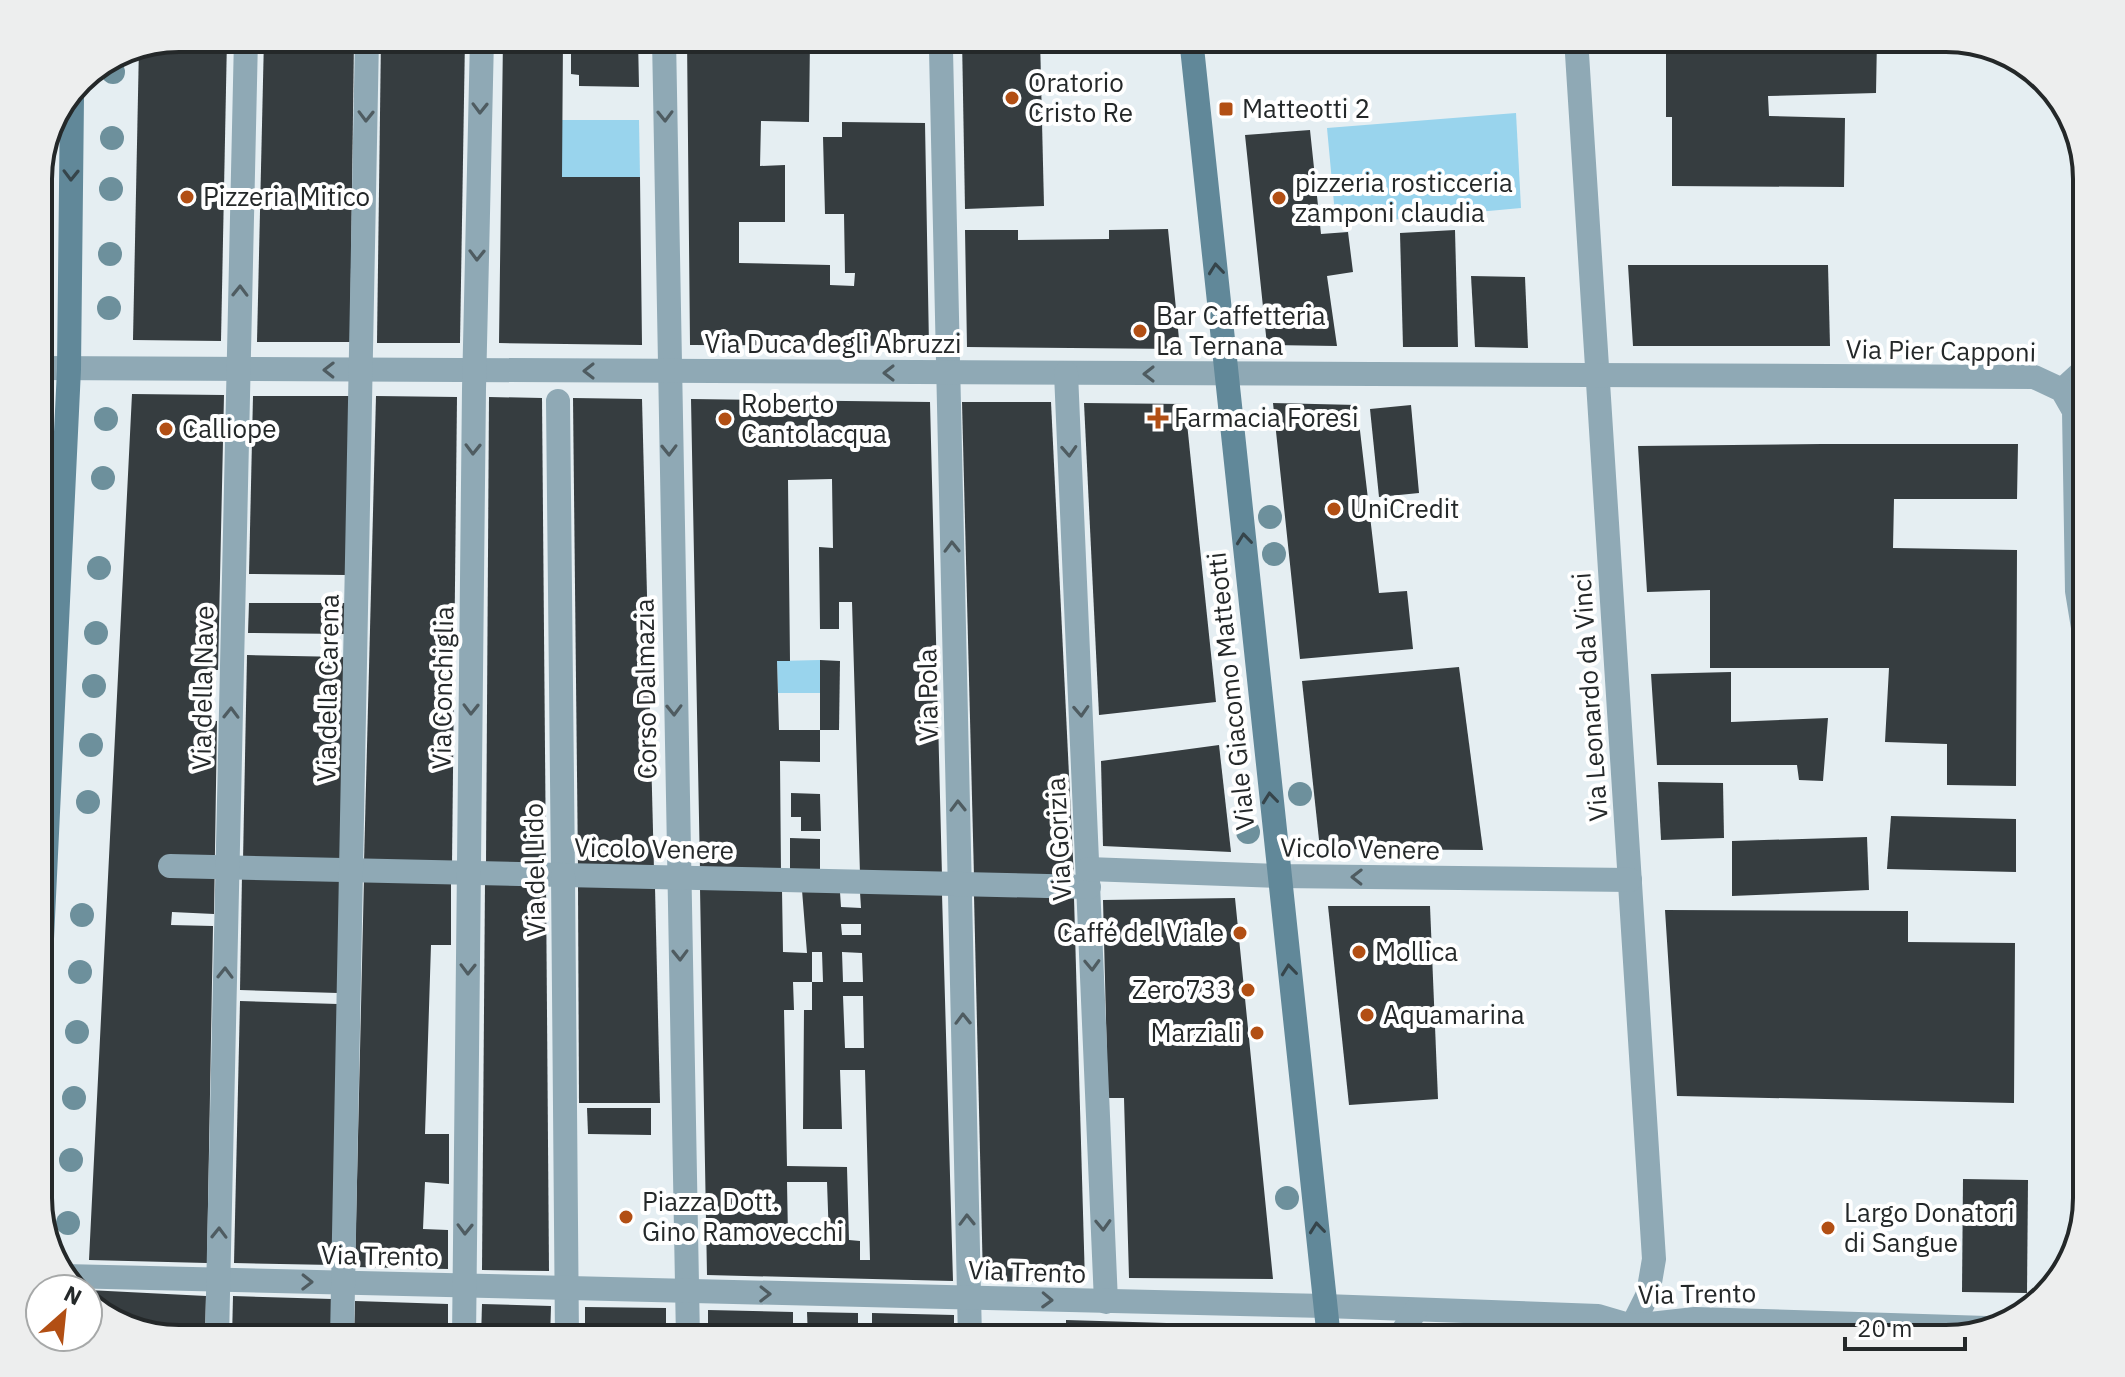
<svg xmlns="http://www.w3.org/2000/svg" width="2125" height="1377" font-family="'IBM Plex Sans',sans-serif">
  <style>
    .green { fill: #99d4ed }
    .building { fill: #363d40; fill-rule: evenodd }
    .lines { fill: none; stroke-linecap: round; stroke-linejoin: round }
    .lane { stroke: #8fa9b5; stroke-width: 24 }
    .street { stroke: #8fa9b5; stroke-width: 24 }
    .secondary { stroke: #618899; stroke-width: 24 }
    .tree { fill: #6d909c }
    .oneway { stroke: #4f5c61 }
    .oneway2 { stroke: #36454b }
    .poi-dot { fill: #b24f14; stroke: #fff; stroke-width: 3 }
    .labels { text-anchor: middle; stroke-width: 8; stroke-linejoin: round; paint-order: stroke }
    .poi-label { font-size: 26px; fill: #242829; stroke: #fff; text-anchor: start }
    .street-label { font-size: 26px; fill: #242829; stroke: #fff }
    .rim { fill: none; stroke: #242829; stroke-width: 4 }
  </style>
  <rect width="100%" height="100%" fill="#e5eef2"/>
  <!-- green -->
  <g class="green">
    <polygon points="1516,113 1521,208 1336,225 1327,128"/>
    <polygon points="562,120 639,120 640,177 562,177"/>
    <polygon points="820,660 820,693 778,693 777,661"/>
    <polygon points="1725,1333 1872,1338 1873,1339 1724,1339"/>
  </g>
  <!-- building -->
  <g class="building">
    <polygon points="179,38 227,38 221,341 133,340 139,46"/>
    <polygon points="264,38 354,38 350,342 257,342"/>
    <polygon points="381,38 465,38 460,343 377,343"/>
    <polygon points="503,38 563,38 562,177 640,177 642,345 499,343"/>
    <polygon points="571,38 638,38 639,87 579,86 579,75 571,74"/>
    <polygon points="687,38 810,38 809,122 761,121 760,166 785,165 785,222 739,222 739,263 830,265 830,285 854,286 855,273 845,273 844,214 825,214 823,137 842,137 842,122 925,123 929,346 690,345"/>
    <polygon points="962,38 1040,38 1044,206 965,209"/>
    <polygon points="1768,38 1877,38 1876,93 1768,96 1769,116 1845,118 1844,187 1672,186 1672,117 1666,117 1666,39"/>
    <polygon points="1310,130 1321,234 1348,232 1353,272 1327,276 1337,346 1267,345 1245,135"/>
    <polygon points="1168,229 1180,349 967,347 965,230 1018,230 1018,240 1109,239 1109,230"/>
    <polygon points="1455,230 1458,347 1403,347 1400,233"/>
    <polygon points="1628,265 1828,265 1830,346 1633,346"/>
    <polygon points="1471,276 1525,277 1528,348 1475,347"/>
    <polygon points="132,394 224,395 218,670 204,670 203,704 202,720 217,721 214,914 172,912 171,925 213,926 207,1263 89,1260"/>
    <polygon points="253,396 349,396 346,575 249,574"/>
    <polygon points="376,396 457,397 452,865 364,863"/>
    <polygon points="489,397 542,398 546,867 486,866"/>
    <polygon points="573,398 642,399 654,870 578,868"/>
    <polygon points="691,399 930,402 942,876 860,874 852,602 839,602 839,629 820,629 819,547 833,548 832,479 788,480 790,661 777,661 779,730 820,730 820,762 780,761 781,872 700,870"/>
    <polygon points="962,402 1051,402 1074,879 974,877"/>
    <polygon points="1084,403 1185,404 1216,702 1099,715"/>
    <polygon points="1273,403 1357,405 1379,593 1407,591 1413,649 1300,659"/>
    <polygon points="1411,405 1419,493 1379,497 1370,409"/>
    <polygon points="1822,444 2018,444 2017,499 1894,499 1893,548 2017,550 2016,786 1947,785 1947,744 1885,742 1889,668 1710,668 1710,590 1647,592 1638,446"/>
    <polygon points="249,603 346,603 345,634 248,633"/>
    <polygon points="247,655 344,657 340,862 243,861"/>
    <polygon points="820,660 840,661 839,730 820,730"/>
    <polygon points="1459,667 1483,850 1320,849 1302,681"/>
    <polygon points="1731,672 1731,722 1828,718 1823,781 1799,780 1797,765 1657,765 1651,674"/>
    <polygon points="1219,745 1231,852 1103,846 1101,761"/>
    <polygon points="1658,782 1723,783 1724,838 1661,840"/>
    <polygon points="791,793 820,794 821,831 801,831 801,817 791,817"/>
    <polygon points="1891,816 2016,819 2016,872 1887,869"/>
    <polygon points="1867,837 1869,890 1732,896 1732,841"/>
    <polygon points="790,838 820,839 820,873 790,872"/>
    <polygon points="242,875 340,878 338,993 240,990"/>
    <polygon points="364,878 451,881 451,945 431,945 425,1134 449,1134 449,1184 425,1182 423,1229 448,1230 448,1269 355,1267"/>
    <polygon points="485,882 546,884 549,1271 482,1270"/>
    <polygon points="578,885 655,887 660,1103 579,1103"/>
    <path d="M700 888 782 890 783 952 807 953 802 890 840 892 841 907 861 908 860 892 942 894 953 1281 707 1275ZM841 924H861V935H842ZM812 952H822L823 982H812V1010H804L803 1129H842L840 1070H865L870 1260H860V1241L849 1240 847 1167 787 1166 784 1010H794L793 982H812ZM842 952 862 953 863 982H843ZM843 996H863L864 1048H845ZM787 1182H827L829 1239 788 1238Z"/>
    <polygon points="974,895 1074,898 1085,1283 983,1281"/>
    <polygon points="1235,898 1273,1279 1129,1278 1124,1098 1108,1098 1103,900"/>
    <polygon points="1328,906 1430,906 1438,1099 1349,1105"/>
    <polygon points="1665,910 1908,911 1908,942 2015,943 2014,1103 1677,1096"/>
    <polygon points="240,1001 338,1004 333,1265 234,1263"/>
    <polygon points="587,1108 651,1108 651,1135 588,1134"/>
    <polygon points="1963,1179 2028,1180 2027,1293 1962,1292"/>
    <polygon points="88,1290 206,1296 205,1339 179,1339 165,1332 101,1315 88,1301"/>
    <polygon points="233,1296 332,1299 332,1339 232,1339"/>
    <polygon points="355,1301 448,1304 448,1339 354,1339"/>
    <polygon points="482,1304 551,1306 550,1339 481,1339"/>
    <polygon points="585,1307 666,1308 666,1339 585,1339"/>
    <polygon points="708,1310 793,1312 793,1339 708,1339"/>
    <polygon points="807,1312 858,1313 858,1339 808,1339"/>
    <polygon points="872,1313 954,1315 954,1339 872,1339"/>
    <polygon points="1066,1320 1200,1324 1201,1339 1066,1339"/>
  </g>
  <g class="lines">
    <!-- lane -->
    <g class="lane">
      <polyline points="2062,390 2087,367"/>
      <polyline points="558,401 563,875"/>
    </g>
    <!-- street -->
    <g class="street">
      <polyline points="664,38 688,1339"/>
      <polyline points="1576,38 1654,1259 1648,1294 1632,1326"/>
      <polyline points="941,50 970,1339"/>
      <polyline points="38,368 2034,377 2062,390 2074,411 2077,591 2087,652"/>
      <polyline points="1066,373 1106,1302"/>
      <polyline points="170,866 1089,887"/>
      <polyline points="1088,869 1278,876 1630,880"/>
      <polyline points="563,875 567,1339"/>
      <polyline points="64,1276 1325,1306 1598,1316 1632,1326 1695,1319 1987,1328"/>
      <polyline points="217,1339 246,38"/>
      <polyline points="342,1339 367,38"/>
      <polyline points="464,1339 474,389 482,38"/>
      <polyline points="1398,1339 1416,1310"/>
    </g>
    <!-- secondary -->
    <g class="secondary">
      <polyline points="1191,38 1329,1339"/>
      <polyline points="38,1023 69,369 72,97"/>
    </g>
  </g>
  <!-- trees -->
  <g class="tree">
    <circle cx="113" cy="72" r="12"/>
    <circle cx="112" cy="138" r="12"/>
    <circle cx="111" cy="189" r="12"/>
    <circle cx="110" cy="254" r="12"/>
    <circle cx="109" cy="308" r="12"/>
    <circle cx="106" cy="419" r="12"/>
    <circle cx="103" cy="478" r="12"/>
    <circle cx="1270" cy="517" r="12"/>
    <circle cx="1274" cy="554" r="12"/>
    <circle cx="99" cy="568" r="12"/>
    <circle cx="96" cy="633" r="12"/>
    <circle cx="94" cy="686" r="12"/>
    <circle cx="91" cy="745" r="12"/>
    <circle cx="1300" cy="794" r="12"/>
    <circle cx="88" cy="802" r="12"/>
    <circle cx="1248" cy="832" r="12"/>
    <circle cx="82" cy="915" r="12"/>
    <circle cx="80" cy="972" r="12"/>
    <circle cx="77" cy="1032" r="12"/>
    <circle cx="74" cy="1098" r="12"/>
    <circle cx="71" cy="1160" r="12"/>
    <circle cx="1287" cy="1198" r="12"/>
    <circle cx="68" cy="1223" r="12"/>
  </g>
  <!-- one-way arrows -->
  <defs><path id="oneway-chevron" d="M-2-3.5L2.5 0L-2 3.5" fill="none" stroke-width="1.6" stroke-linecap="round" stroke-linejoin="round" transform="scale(2)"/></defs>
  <g class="oneway">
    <use href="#oneway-chevron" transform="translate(480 108) rotate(91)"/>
    <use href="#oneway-chevron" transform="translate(366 116) rotate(91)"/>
    <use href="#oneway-chevron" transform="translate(665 116) rotate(89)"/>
    <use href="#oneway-chevron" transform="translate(477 255) rotate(91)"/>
    <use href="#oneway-chevron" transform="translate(240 291) rotate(-89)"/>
    <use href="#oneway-chevron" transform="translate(329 370) rotate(-179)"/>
    <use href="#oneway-chevron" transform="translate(589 371) rotate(-180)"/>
    <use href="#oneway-chevron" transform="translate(889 373) rotate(-180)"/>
    <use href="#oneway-chevron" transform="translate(1149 374) rotate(-180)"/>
    <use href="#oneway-chevron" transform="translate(473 449) rotate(91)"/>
    <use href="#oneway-chevron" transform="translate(669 450) rotate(89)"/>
    <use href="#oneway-chevron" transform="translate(1069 451) rotate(87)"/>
    <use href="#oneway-chevron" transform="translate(952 547) rotate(-91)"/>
    <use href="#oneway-chevron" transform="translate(471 709) rotate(91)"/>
    <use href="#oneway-chevron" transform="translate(674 710) rotate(89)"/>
    <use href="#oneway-chevron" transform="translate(1081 711) rotate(87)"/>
    <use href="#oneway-chevron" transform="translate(231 713) rotate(-89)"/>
    <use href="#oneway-chevron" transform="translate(958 806) rotate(-91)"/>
    <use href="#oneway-chevron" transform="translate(1357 877) rotate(-179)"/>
    <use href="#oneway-chevron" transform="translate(680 955) rotate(89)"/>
    <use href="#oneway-chevron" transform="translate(1092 965) rotate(88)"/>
    <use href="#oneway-chevron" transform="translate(468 969) rotate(91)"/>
    <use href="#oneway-chevron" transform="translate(225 973) rotate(-89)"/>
    <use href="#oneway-chevron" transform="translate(963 1019) rotate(-91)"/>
    <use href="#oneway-chevron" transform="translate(967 1220) rotate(-91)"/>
    <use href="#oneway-chevron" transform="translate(1103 1225) rotate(88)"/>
    <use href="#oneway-chevron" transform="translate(465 1229) rotate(91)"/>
    <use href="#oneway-chevron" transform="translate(219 1233) rotate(-89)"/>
    <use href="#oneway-chevron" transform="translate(307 1282) rotate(1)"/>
    <use href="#oneway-chevron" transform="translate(765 1294) rotate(1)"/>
    <use href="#oneway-chevron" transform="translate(1047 1300) rotate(2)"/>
  </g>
  <g class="oneway2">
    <use href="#oneway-chevron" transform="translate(71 175) rotate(91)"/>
    <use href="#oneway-chevron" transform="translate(1216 269) rotate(-96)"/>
    <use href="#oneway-chevron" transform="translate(1244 539) rotate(-96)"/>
    <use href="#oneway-chevron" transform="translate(1270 798) rotate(-96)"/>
    <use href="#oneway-chevron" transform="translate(1289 970) rotate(-96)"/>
    <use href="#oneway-chevron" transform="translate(1317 1228) rotate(-96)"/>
  </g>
  <!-- markers -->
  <g class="poi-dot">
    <circle cx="1012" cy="98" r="8"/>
    <rect x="1218" y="101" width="16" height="16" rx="4"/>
    <circle cx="187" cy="197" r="8"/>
    <circle cx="1279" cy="198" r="8"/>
    <circle cx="1140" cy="331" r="8"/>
    <path d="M1154 406h8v8h8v8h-8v8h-8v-8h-8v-8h8z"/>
    <circle cx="725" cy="419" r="8"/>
    <circle cx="166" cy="429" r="8"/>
    <circle cx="1334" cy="509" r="8"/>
    <circle cx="1240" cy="933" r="8"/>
    <circle cx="1359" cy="952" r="8"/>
    <circle cx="1248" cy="990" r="8"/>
    <circle cx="1367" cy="1015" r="8"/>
    <circle cx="1257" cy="1033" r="8"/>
    <circle cx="626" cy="1217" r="8"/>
    <circle cx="1828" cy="1228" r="8"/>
  </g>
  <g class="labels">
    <!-- poi labels -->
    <g class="poi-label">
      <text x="1028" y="92">Oratorio<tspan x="1028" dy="30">Cristo Re</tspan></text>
      <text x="1242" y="118">Matteotti 2</text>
      <text x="1295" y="192">pizzeria rosticceria<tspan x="1295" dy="30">zamponi claudia</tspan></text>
      <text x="203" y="206">Pizzeria Mitico</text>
      <text x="1156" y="325">Bar Caffetteria<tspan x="1156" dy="30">La Ternana</tspan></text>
      <text x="741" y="413">Roberto<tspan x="741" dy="30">Cantolacqua</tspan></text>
      <text x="1174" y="427">Farmacia Foresi</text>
      <text x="182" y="438">Calliope</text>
      <text x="1350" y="518">UniCredit</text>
      <text x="1224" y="942" text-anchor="end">Caffé del Viale</text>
      <text x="1375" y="961">Mollica</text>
      <text x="1232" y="999" text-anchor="end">Zero733</text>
      <text x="1383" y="1024">Aquamarina</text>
      <text x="1241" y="1042" text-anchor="end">Marziali</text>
      <text x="642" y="1211">Piazza Dott.<tspan x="642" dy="30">Gino Ramovecchi</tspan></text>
      <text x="1844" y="1222">Largo Donatori<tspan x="1844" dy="30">di Sangue</tspan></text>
    </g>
    <!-- street labels -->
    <g class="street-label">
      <text x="833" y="353">Via Duca degli Abruzzi</text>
      <text transform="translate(1941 351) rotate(1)" y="9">Via Pier Capponi</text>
      <text transform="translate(203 688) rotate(-89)" y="9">Via della Nave</text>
      <text transform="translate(328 688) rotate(-89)" y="9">Via della Carena</text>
      <text transform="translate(443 688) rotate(-89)" y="9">Via Conchiglia</text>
      <text transform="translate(646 689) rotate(-91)" y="9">Corso Dalmazia</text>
      <text transform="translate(1231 691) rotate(-96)" y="9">Viale Giacomo Matteotti</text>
      <text transform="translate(928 695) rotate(-91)" y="9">Via Pola</text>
      <text transform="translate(1590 697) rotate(-94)" y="9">Via Leonardo da Vinci</text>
      <text transform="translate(1059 839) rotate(-93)" y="9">Via Gorizia</text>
      <text transform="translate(654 849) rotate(1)" y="9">Vicolo Venere</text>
      <text transform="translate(1360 849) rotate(1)" y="9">Vicolo Venere</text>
      <text transform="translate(535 870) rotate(-91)" y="9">Via del Lido</text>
      <text transform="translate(380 1256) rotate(1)" y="9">Via Trento</text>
      <text transform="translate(1027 1272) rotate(2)" y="9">Via Trento</text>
      <text transform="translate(1697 1294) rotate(-1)" y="9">Via Trento</text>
    </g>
  </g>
  <!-- crop -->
  <path d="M0 0H2125V1377H0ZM179 52H1946A127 127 0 0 1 2073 179V1198A127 127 0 0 1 1946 1325H179A127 127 0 0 1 52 1198V179A127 127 0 0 1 179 52Z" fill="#edeeee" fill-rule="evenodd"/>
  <path class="rim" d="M179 52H1946A127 127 0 0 1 2073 179V1198A127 127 0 0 1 1946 1325H179A127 127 0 0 1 52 1198V179A127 127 0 0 1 179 52Z"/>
  <!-- north arrow -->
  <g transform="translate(64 1313) rotate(27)"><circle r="38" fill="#ffffff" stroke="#a7a9a9" stroke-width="2"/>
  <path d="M0-6L14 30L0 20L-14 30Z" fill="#b24f14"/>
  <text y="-12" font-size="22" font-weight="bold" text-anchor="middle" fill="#242829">N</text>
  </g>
  <!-- scale -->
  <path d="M1845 1337v12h120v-12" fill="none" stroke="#242829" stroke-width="4"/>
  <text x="1857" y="1337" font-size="24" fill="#242829" stroke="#ffffff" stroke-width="6" paint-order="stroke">20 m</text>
</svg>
